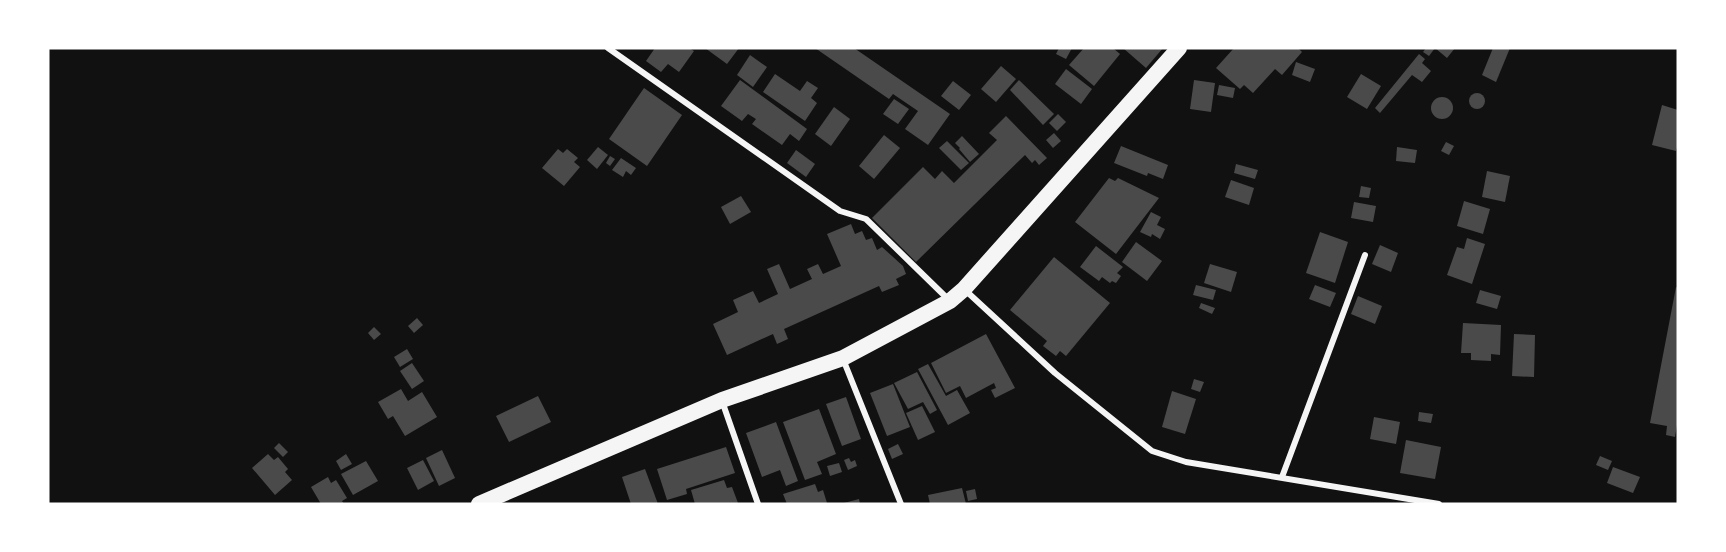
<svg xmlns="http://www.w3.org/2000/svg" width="1726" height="552" font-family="'Archivo Narrow',sans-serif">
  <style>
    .building { fill: #4a4a4a }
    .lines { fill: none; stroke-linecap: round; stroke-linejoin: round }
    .minor { stroke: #f5f5f5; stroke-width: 6 }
    .trunk { stroke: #f5f5f5; stroke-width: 16 }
  </style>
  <rect width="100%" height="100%" fill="#111"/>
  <!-- building -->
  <g class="building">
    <polygon points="655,48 689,48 694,51 679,72 668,64 661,72 646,61"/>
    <polygon points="705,48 739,48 727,64"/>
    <polygon points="815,48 854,48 950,114 928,145 905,129 918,111 893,94 889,99"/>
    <polygon points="1059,48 1072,48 1066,59 1056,54"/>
    <polygon points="1084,48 1113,48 1120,54 1094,86 1069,65"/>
    <polygon points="1123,48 1163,48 1146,68"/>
    <polygon points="1234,48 1298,48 1302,52 1282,75 1275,69 1253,93 1244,85 1240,89 1216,68"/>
    <polygon points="1426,48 1455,48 1447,58 1435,48 1429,56 1423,52"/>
    <polygon points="1493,48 1510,48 1496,82 1482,75"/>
    <polygon points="1419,54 1425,59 1422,63 1431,71 1422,82 1412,75 1380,113 1375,108"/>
    <polygon points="750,55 767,67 753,87 737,75"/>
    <polygon points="1296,62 1315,69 1310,82 1292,75"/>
    <polygon points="1001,66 1016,79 996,102 981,89"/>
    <polygon points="1066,69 1092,89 1081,104 1055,84"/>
    <polygon points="775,74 800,91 807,81 818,88 811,98 817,103 805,121 763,92"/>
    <polygon points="1361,74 1381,86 1367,109 1347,97"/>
    <polygon points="740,80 807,129 799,141 790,134 782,145 752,124 756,119 748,114 742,121 721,106"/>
    <polygon points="1019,80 1054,114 1043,125 1010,90"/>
    <polygon points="1194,80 1215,83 1211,112 1190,109"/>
    <polygon points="953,81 971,95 959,110 941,96"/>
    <polygon points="1219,85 1235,88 1233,98 1217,95"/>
    <polygon points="644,88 682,115 647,166 609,139"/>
    <circle cx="1477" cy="101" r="8"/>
    <circle cx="1442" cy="108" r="11"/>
    <polygon points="894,99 909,109 898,124 883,114"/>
    <polygon points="1662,105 1678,110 1678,144 1676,151 1652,145"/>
    <polygon points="834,107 850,119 831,146 815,134"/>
    <polygon points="1058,114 1066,122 1057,131 1049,123"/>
    <polygon points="1006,116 1047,158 1039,165 1035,160 1032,163 1025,155 916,262 872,218 923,167 935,179 942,171 954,183 997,140 989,133"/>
    <polygon points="1054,133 1061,141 1053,148 1046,140"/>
    <polygon points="884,135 900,148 874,179 859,166"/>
    <polygon points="962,136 979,154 970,162 959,149 960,148 955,143"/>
    <polygon points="947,141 969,163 961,170 939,148"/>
    <polygon points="1446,142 1454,146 1449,155 1441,151"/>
    <polygon points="1121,146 1168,165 1163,179 1148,173 1147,176 1114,163"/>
    <polygon points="598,147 608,155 597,169 587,160"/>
    <polygon points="1397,147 1417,150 1415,163 1396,161"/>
    <polygon points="558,149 563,153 567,149 578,158 574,162 580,167 564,186 542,168"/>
    <polygon points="796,150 815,164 806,177 787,163"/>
    <polygon points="610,156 615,159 610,166 606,163"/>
    <polygon points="621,158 636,168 631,175 626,171 623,177 612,170"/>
    <polygon points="1236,164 1258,170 1255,179 1234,173"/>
    <polygon points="1487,171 1510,176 1505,202 1482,197"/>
    <polygon points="1109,178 1115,181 1118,178 1159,198 1116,254 1075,222"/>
    <polygon points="1231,180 1254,188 1249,205 1225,197"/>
    <polygon points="1361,186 1371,188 1369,198 1359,197"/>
    <polygon points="741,196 751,212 730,224 721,207"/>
    <polygon points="1464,201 1490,209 1483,234 1457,226"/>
    <polygon points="1354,202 1376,206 1373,222 1351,218"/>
    <polygon points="1151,212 1161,217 1157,225 1165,229 1160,239 1152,234 1151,237 1140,232"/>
    <polygon points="851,224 855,234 862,231 866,240 872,238 877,250 882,247 903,266 906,274 896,279 899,285 882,292 879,286 784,329 788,339 777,344 773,334 727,355 713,324 738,312 733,300 753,291 759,303 778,294 767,269 779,264 790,289 812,279 807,269 818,264 823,274 841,266 827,234"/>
    <polygon points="1320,232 1348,242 1335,283 1306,273"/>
    <polygon points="1467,238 1485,244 1472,284 1447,275 1457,247 1464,249"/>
    <polygon points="1136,242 1162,261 1147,281 1122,262"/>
    <polygon points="1380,245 1398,253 1391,272 1372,264"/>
    <polygon points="1096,246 1123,267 1117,273 1121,276 1116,283 1112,281 1110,283 1102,277 1099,281 1080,267"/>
    <polygon points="1054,257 1110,303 1066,356 1060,351 1056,356 1043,346 1047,341 1010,310"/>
    <polygon points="1210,264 1237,272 1231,292 1204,283"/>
    <polygon points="1196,285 1216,290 1213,300 1193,295"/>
    <polygon points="1315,285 1336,293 1330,307 1309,299"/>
    <polygon points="1676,287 1678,288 1678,419 1675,437 1666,435 1667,426 1650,423"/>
    <polygon points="1480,290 1501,296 1497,309 1476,303"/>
    <polygon points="1358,296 1382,306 1375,324 1351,314"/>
    <polygon points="1201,303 1215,308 1212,314 1199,308"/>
    <polygon points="417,318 423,325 414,333 408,326"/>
    <polygon points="1463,323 1501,325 1500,355 1491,354 1491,361 1471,360 1471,353 1461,353"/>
    <polygon points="374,327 381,334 374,340 368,333"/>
    <polygon points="986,334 1015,388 995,398 991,390 996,388 994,383 966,398 960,386 946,393 931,363"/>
    <polygon points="1514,334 1535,335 1534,377 1512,376"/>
    <polygon points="407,349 413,359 400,367 394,357"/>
    <polygon points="412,363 424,381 412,389 400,371"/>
    <polygon points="928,364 946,396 957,390 970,413 948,425 918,369"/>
    <polygon points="917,372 937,410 930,414 923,402 908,409 894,383"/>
    <polygon points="1194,379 1204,382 1200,392 1191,389"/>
    <polygon points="893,384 910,427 887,436 870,393"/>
    <polygon points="401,389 408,401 422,392 437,417 405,436 393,416 388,419 378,402"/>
    <polygon points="1172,391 1196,399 1185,434 1162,427"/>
    <polygon points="538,396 551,422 509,442 496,416"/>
    <polygon points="846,397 861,439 842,446 826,404"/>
    <polygon points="922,406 935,432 918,440 906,413"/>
    <polygon points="819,409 836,454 817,462 822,474 805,480 783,422"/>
    <polygon points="1419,412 1433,414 1431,423 1418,421"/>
    <polygon points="1374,417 1400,422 1396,444 1370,439"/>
    <polygon points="776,422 798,481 786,486 780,470 762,477 746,433"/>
    <polygon points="1406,440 1441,447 1435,479 1400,473"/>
    <polygon points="279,443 288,452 283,457 274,448"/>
    <polygon points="898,444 903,454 892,459 888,449"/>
    <polygon points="726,447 735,473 686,489 687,494 667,500 657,469"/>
    <polygon points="442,450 455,478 439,486 426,458"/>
    <polygon points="268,454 274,460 278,457 288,469 285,472 292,480 275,495 252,468"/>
    <polygon points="346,454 352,464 341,470 336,461"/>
    <polygon points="1600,456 1612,461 1608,470 1596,465"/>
    <polygon points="849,458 851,462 855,460 857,466 848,470 844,460"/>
    <polygon points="423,460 434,481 418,490 407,468"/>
    <polygon points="366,461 378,481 353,495 341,474"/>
    <polygon points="839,463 842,472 830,476 827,466"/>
    <polygon points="1613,467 1640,477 1633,493 1607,483"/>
    <polygon points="645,469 658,504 631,504 622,477"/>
    <polygon points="328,477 331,483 336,480 347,498 342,501 344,504 321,504 311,487"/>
    <polygon points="724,480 727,488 732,487 738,503 695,504 691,490"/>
    <polygon points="815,484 818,492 823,490 827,503 787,504 783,494"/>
    <polygon points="962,488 966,504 930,504 928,495"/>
    <polygon points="975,489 977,499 968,501 966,491"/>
    <polygon points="859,499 860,504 844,504 844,503"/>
  </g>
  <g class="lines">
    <!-- minor -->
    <g class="minor">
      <polyline points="608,48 840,211 866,219 950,301"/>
      <polyline points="965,290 1055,373 1152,451 1186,462 1439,504"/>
      <polyline points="843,359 901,504"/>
      <polyline points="722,401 758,504"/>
      <polyline points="1282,477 1365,255"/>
    </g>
    <!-- trunk -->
    <polyline class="trunk" points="479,504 722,400 843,358 950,301 964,289 1179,48"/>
  </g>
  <!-- border -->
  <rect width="1726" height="552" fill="none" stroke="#ffffff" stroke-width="99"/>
</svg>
